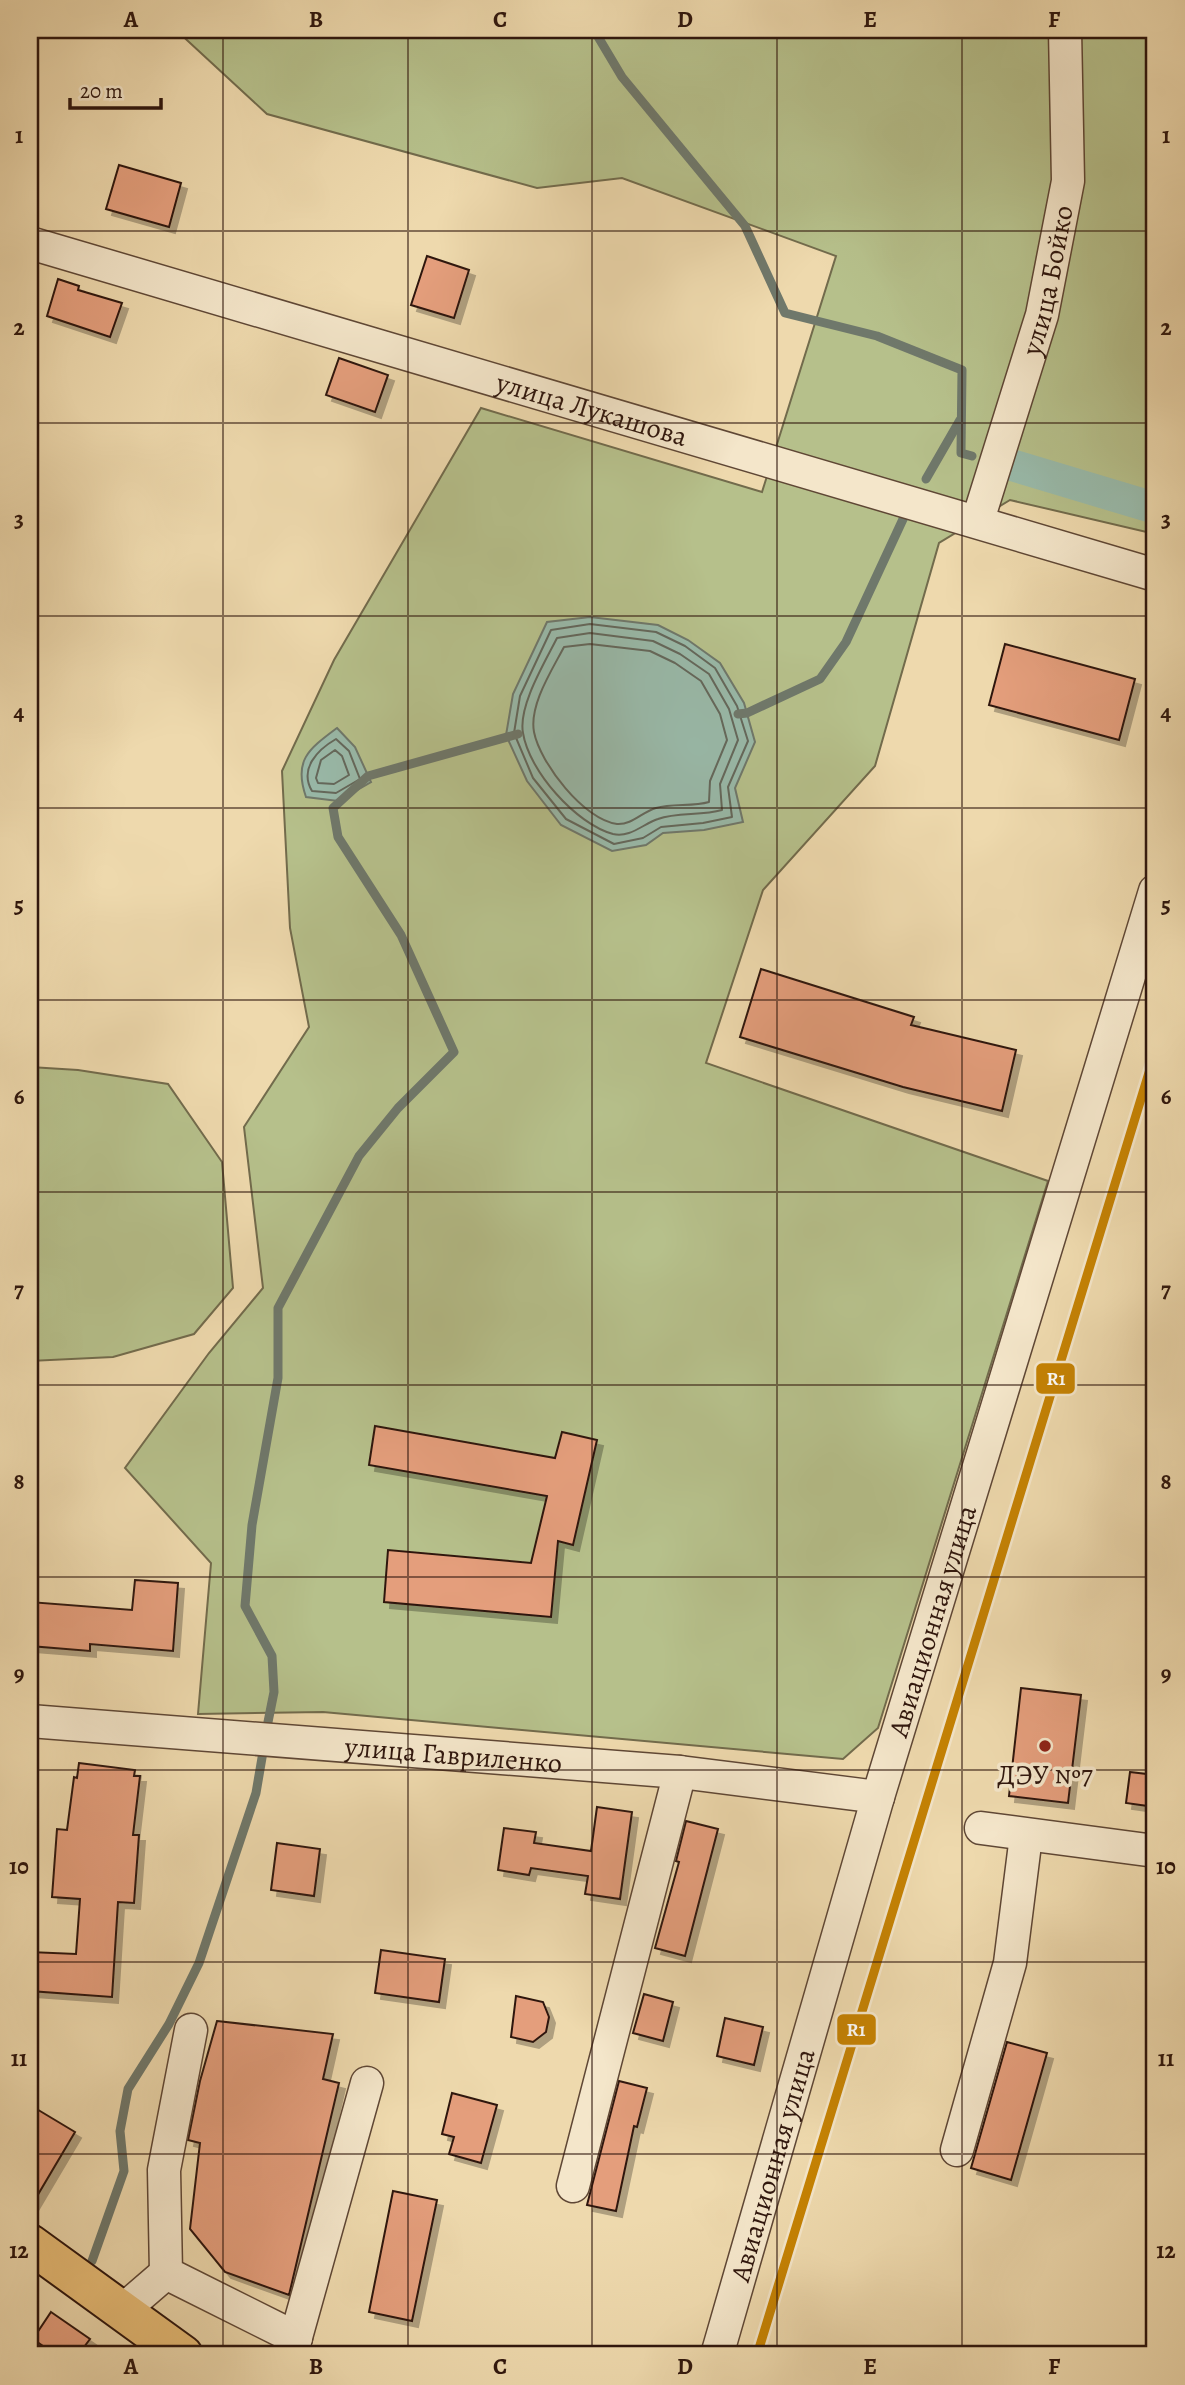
<svg xmlns="http://www.w3.org/2000/svg" width="1185" height="2385" font-family="Alegreya,serif">
  <style>
    .green { fill: #b6c08b; stroke: #726b4c; stroke-width: 2 }
    .water { fill: #99baaa; stroke: #6f786b; stroke-width: 2 }
    .lines { fill: none; stroke-linecap: round; stroke-linejoin: round }
    .shore { stroke: #64685c; stroke-width: 2 }
    .stream { stroke: #6f786b; stroke-width: 9 }
    .canal { stroke: #99baaa; stroke-width: 32 }
    .building { fill: #e49e7c; stroke: #2f160d; stroke-width: 2; filter: url(#shadow) }
    .minor-casing { stroke: #5f4735; stroke-width: 35 }
    .major-casing { stroke: #2f160d; stroke-width: 42 }
    .minor { stroke: #f4e6ca; stroke-width: 32 }
    .major { stroke: #e7bc76; stroke-width: 38 }
    .rail-1-casing { stroke: #f4e6ca; stroke-width: 14 }
    .rail-1 { stroke: #c58203; stroke-width: 9 }
    .grid { fill: none; stroke: #2f160d; stroke-width: 2; stroke-opacity: 0.55 }
    .poi-dot { fill: #8f2418; stroke: #f4e6ca; stroke-width: 2.5 }
    .labels { text-anchor: middle; stroke-width: 7; stroke-linejoin: round; paint-order: stroke }
    .street-label { font-size: 28px; fill: #2f160d; stroke: #f4e6ca }
    .poi-label { font-size: 28px; fill: #2f160d; stroke: #f4e6ca }
    .line-badge { stroke: #f4e6ca; stroke-width: 2.5 }
    .badge-label { font-size: 19px; text-anchor: middle; font-weight: bold; fill: #fff }
    .neatline { fill: none; stroke: #2f160d; stroke-width: 2.5 }
    .grid-label { font-size: 23px; text-anchor: middle; font-weight: bold; fill: #2f160d }
  </style>
  <defs>
    <filter id="shadow"><feDropShadow dx="6" dy="6" stdDeviation="0" flood-color="#0004"/></filter>
  </defs>
  <rect width="100%" height="100%" fill="#eed9ad"/>
  <filter id="stains"><feTurbulence type="fractalNoise" baseFrequency=".00286" numOctaves="4"/><feColorMatrix values="0 0 0 0 .2 0 0 0 0 .09 0 0 0 0 .02 0 0 0 .5 -.17"/></filter>
  <radialGradient id="worn" r=".72"><stop offset=".6" stop-color="#630" stop-opacity="0"/><stop offset="1" stop-color="#630" stop-opacity=".3"/></radialGradient>
  <!-- green -->
  <g class="green">
    <polygon points="176,30 1155,30 1155,534 1010,500 939,543 875,766 763,890 706,1063 1048,1181 878,1728 843,1759 323,1712 198,1714 211,1563 125,1468 209,1353 263,1288 244,1127 309,1027 290,928 282,771 334,660 481,408 762,492 836,256 622,178 537,188 267,114"/>
    <polygon points="30,1067 78,1070 168,1084 222,1162 233,1288 194,1334 113,1357 30,1361"/>
  </g>
  <!-- water -->
  <g class="water">
    <polygon points="590,617 658,625 688,640 720,663 744,703 755,742 735,788 743,822 704,830 663,833 646,845 612,851 561,825 527,781 506,735 513,694 547,622"/>
    <path d="M337 728 355 747 371 782 338 801 306 797C293 760 309 749 337 728Z"/>
  </g>
  <g class="lines">
    <!-- shore -->
    <g class="shore">
      <polygon points="590,624 656,632 685,646 715,668 737,706 748,741 728,787 732,817 703,823 661,827 643,838 614,844 566,819 533,778 514,733 520,696 551,630"/>
      <path d="M590 633 653 641 680 654 709 674 729 709 738 740 720 784 722 810C701 816 677 812 658 819 643 824 630 838 613 834 576 824 529 771 523 733 518 706 545 662 557 638Z"/>
      <path d="M590 644 650 651 675 663 701 681 720 714 727 740 710 781 709 802C692 807 673 803 656 808 642 812 632 825 617 824 584 820 540 763 534 732 529 705 552 670 564 647Z"/>
      <path d="M336 739 349 751 360 779 336 793 312 791C299 769 317 750 336 739Z"/>
      <polygon points="335,750 342,756 349,775 334,784 318,783 316,778 321,760"/>
    </g>
    <!-- stream -->
    <g class="stream">
      <polyline points="594,30 622,77 745,226 785,313 877,336 962,370 961,453 972,456"/>
      <polyline points="926,479 960,420"/>
      <polyline points="738,714 747,713 820,679 846,642 904,517"/>
      <polyline points="268,1722 274,1692 272,1656 245,1606 252,1525 278,1378 278,1308 359,1156 398,1108 454,1052 401,935 338,837 333,808 368,776 518,734"/>
      <polyline points="92,2261 124,2171 120,2131 128,2089 169,2024 199,1963 256,1793 264,1746"/>
    </g>
    <!-- canal -->
    <polyline class="canal" points="1015,466 1155,508"/>
  </g>
  <!-- building -->
  <g class="building">
    <polygon points="119,165 181,183 169,227 106,209"/>
    <polygon points="427,256 469,270 454,318 411,305"/>
    <polygon points="58,279 79,286 78,290 122,303 110,337 47,316"/>
    <polygon points="339,358 388,375 375,412 326,395"/>
    <polygon points="1005,644 1135,679 1119,740 989,705"/>
    <polygon points="761,969 914,1017 911,1025 1016,1050 1002,1111 903,1087 740,1037"/>
    <polygon points="375,1426 555,1458 562,1432 597,1440 573,1545 558,1541 551,1617 384,1602 388,1550 531,1563 547,1496 369,1465"/>
    <polygon points="135,1580 178,1583 173,1651 90,1644 90,1651 30,1646 30,1602 132,1610"/>
    <polygon points="1021,1688 1081,1695 1068,1803 1009,1796"/>
    <polygon points="79,1763 135,1770 134,1776 140,1776 133,1835 139,1835 134,1903 118,1902 112,1997 30,1991 30,1952 76,1954 80,1899 52,1897 57,1829 67,1830 74,1777 77,1778"/>
    <polygon points="1130,1772 1155,1775 1155,1807 1126,1803"/>
    <polygon points="597,1807 632,1812 620,1899 585,1894 588,1876 531,1868 529,1875 498,1870 504,1828 536,1832 534,1843 591,1851"/>
    <polygon points="686,1821 718,1829 685,1956 655,1948 679,1862 676,1861"/>
    <polygon points="277,1843 320,1849 314,1896 271,1890"/>
    <polygon points="381,1950 445,1959 439,2002 375,1993"/>
    <polygon points="644,1994 673,2002 663,2041 633,2033"/>
    <polygon points="516,1996 543,2002 549,2017 546,2032 533,2042 511,2037"/>
    <polygon points="725,2018 763,2027 754,2065 717,2056"/>
    <polygon points="217,2021 333,2034 323,2079 339,2083 289,2295 225,2272 190,2229 200,2143 188,2140 200,2081"/>
    <polygon points="1007,2042 1047,2053 1011,2180 971,2168"/>
    <polygon points="619,2081 647,2088 637,2127 634,2126 616,2211 587,2205"/>
    <polygon points="452,2093 497,2105 481,2163 449,2154 454,2137 442,2134"/>
    <polygon points="30,2105 75,2132 30,2208"/>
    <polygon points="393,2191 437,2200 412,2321 369,2312"/>
    <polygon points="51,2312 90,2339 78,2355 56,2355 33,2339"/>
  </g>
  <g class="lines">
    <!-- minor casing -->
    <g class="minor-casing">
      <g id="minor">
        <path id="s1" d="M30 243 1155 575"/>
        <path id="s2" d="M978 520 1042 315 1068 181 1065 30"/>
        <path id="s3" d="M30 1721 680 1772 878 1797"/>
        <polyline points="981,1828 1155,1851"/>
        <polyline points="191,2030 164,2170 166,2273 296,2338"/>
        <polyline points="957,2150 1010,1963 1026,1836"/>
        <polyline points="573,2186 680,1772"/>
        <polyline points="122,2311 166,2273"/>
        <polyline points="291,2355 367,2083"/>
        <path id="s4" d="M717 2355 878 1797 1155 891"/>
      </g>
    </g>
    <!-- major casing -->
    <g class="major-casing">
      <polyline id="major" points="30,2244 183,2355"/>
    </g>
    <!-- minor -->
    <use href="#minor" class="minor"/>
    <!-- major -->
    <use href="#major" class="major"/>
    <!-- rail-1 casing -->
    <g class="rail-1-casing">
      <polyline id="rail-1" points="757,2355 1155,1053"/>
    </g>
    <!-- rail-1 -->
    <use href="#rail-1" class="rail-1"/>
  </g>
  <!-- grid -->
  <path class="grid" d="M223 30V2355M408 30V2355M592 30V2355M777 30V2355M962 30V2355M30 231H1155M30 423H1155M30 616H1155M30 808H1155M30 1000H1155M30 1192H1155M30 1385H1155M30 1577H1155M30 1770H1155M30 1962H1155M30 2154H1155"/>
  <!-- markers -->
  <circle class="poi-dot" cx="1045" cy="1746" r="7"/>
  <g class="labels">
    <!-- street labels -->
    <g class="street-label">
      <text dy="10" stroke="none"><textPath href="#s2" startOffset="250">улица Бойко</textPath></text>
      <text dy="10" stroke="none"><textPath href="#s1" startOffset="586">улица Лукашова</textPath></text>
      <text dy="10" stroke="none"><textPath href="#s4" startOffset="765">Авиационная улица</textPath></text>
      <text dy="10" stroke="none"><textPath href="#s3" startOffset="425">улица Гавриленко</textPath></text>
      <text dy="10" stroke="none"><textPath href="#s4" startOffset="198">Авиационная улица</textPath></text>
    </g>
    <!-- poi labels -->
    <g class="poi-label">
      <text x="1045" y="1784">ДЭУ №7</text>
    </g>
  </g>
  <g class="line-badge">
    <rect x="1035" y="1362" width="41" height="33" rx="7" fill="#c58203"/>
    <rect x="836" y="2013" width="41" height="33" rx="7" fill="#c58203"/>
  </g>
  <g class="badge-label">
    <text x="1056" y="1385">R1</text>
    <text x="856" y="2036">R1</text>
  </g>
  <!-- margin -->
  <rect width="1185" height="2385" fill="none" stroke="#eed9ad" stroke-width="77"/>
  <!-- scale -->
  <path d="M70 98v10h91v-10" fill="none" stroke="#2f160d" stroke-width="3.5"/>
  <text x="80" y="98" font-size="21" fill="#2f160d" stroke="#f4e6ca" stroke-width="5" paint-order="stroke">20 m</text>
  <rect x="38" y="38" width="1108" height="2308" class="neatline"/>
  <g class="grid-label">
    <text x="131" y="27">A</text>
    <text x="316" y="27">B</text>
    <text x="500" y="27">C</text>
    <text x="685" y="27">D</text>
    <text x="870" y="27">E</text>
    <text x="1054" y="27">F</text>
    <text x="19" y="143">1</text>
    <text x="1166" y="143">1</text>
    <text x="19" y="335">2</text>
    <text x="1166" y="335">2</text>
    <text x="19" y="527">3</text>
    <text x="1166" y="527">3</text>
    <text x="19" y="720">4</text>
    <text x="1166" y="720">4</text>
    <text x="19" y="912">5</text>
    <text x="1166" y="912">5</text>
    <text x="19" y="1104">6</text>
    <text x="1166" y="1104">6</text>
    <text x="19" y="1297">7</text>
    <text x="1166" y="1297">7</text>
    <text x="19" y="1489">8</text>
    <text x="1166" y="1489">8</text>
    <text x="19" y="1681">9</text>
    <text x="1166" y="1681">9</text>
    <text x="19" y="1874">10</text>
    <text x="1166" y="1874">10</text>
    <text x="19" y="2066">11</text>
    <text x="1166" y="2066">11</text>
    <text x="19" y="2258">12</text>
    <text x="1166" y="2258">12</text>
    <text x="131" y="2374">A</text>
    <text x="316" y="2374">B</text>
    <text x="500" y="2374">C</text>
    <text x="685" y="2374">D</text>
    <text x="870" y="2374">E</text>
    <text x="1054" y="2374">F</text>
  </g>
  <rect width="100%" height="100%" filter="url(#stains)"/>
  <rect width="100%" height="100%" fill="url(#worn)"/>
</svg>
